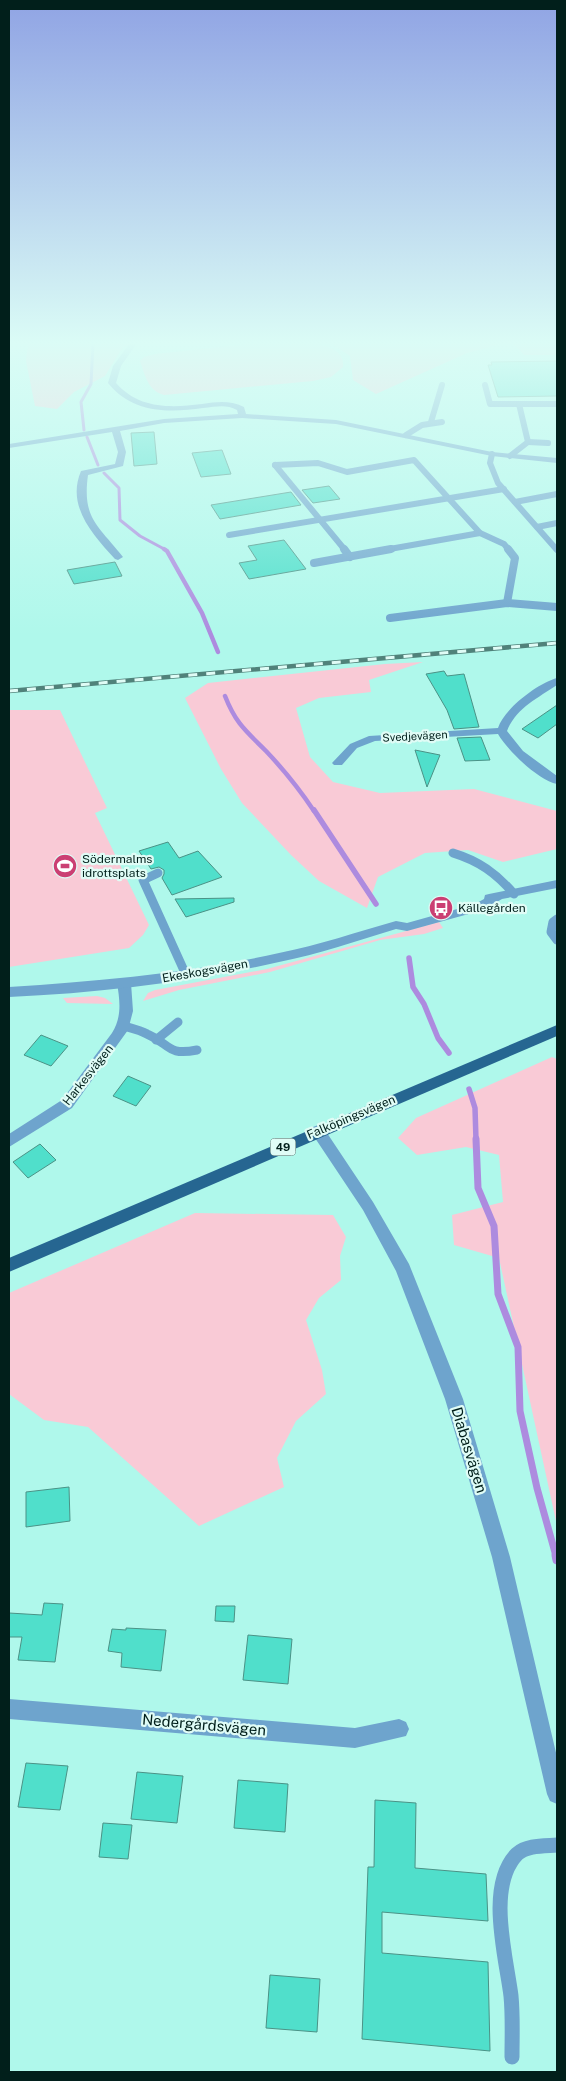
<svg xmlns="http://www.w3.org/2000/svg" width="566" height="2081" font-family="'Public Sans',sans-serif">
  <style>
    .green { fill: #f9cad6 }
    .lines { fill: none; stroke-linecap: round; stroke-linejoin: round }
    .stream-far4 { stroke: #ad8bdf; stroke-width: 3 }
    .stream-far3 { stroke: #ad8bdf; stroke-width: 4.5 }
    .stream-far2 { stroke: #ad8bdf; stroke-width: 5.5 }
    .stream-far1 { stroke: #ad8bdf; stroke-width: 7 }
    .stream { stroke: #ad8bdf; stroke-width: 9 }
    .building { fill: #50dfcb; stroke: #4b9286 }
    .service-far3 { stroke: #6ea4cd; stroke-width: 6 }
    .service-far2 { stroke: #6ea4cd; stroke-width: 8 }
    .service-far1 { stroke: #6ea4cd; stroke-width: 9 }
    .service { stroke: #6ea4cd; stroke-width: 15 }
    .minor { fill: #6ea4cd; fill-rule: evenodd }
    .tertiary { fill: #6ea4cd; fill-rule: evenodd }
    .primary { fill: #266691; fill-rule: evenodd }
    .rail-casing { stroke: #50827a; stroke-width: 4.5 }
    .rail { stroke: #e0fcf6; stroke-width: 3; stroke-dasharray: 9; stroke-linecap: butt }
    .labels { text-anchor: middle; stroke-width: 4.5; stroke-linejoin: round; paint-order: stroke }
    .far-street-label { font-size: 11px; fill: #011f1b; stroke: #e0fcf6 }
    .shield { fill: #e0fcf6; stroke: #44615d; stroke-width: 1 }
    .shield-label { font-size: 11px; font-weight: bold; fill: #011f1b }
    .poi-label { font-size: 12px; fill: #011f1b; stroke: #e0fcf6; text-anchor: start }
    .street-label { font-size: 12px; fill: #011f1b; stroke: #e0fcf6 }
    .near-street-label { font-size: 15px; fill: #011f1b; stroke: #e0fcf6 }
  </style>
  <rect width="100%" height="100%" fill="#aff8eb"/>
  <!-- green -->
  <g class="green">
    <polygon points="28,343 143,343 123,347 105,376 74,392 57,409 35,406 26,361"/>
    <path d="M256 343C276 343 347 335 343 367L331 377 313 381 164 395C148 391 145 375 140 361L144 357 155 354Z"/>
    <polygon points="331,343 504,343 467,353 376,394 353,380 350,356"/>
    <polygon points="513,343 557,343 557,355 524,355"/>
    <polygon points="423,662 369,680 371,692 319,698 296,708 310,757 333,782 380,793 474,789 557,811 557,849 503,862 468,850 425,853 378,877 367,908 319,881 291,855 242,803 221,769 185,698 208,683 385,664"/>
    <polygon points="9,710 60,710 107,808 95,813 149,925 143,935 129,948 9,967"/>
    <polygon points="439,922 443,928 424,934 380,940 270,972 179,990 143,1001 148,993 155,990 267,969"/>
    <polygon points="97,996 105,998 113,1004 67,1003 63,998"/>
    <polygon points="552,1057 557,1059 557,1526 499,1258 454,1245 452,1215 503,1202 499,1155 466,1147 417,1155 398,1138 416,1118"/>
    <polygon points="195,1213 333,1215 346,1237 340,1256 341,1280 319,1298 306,1320 322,1370 326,1394 296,1421 277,1458 284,1487 199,1526 88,1427 44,1420 9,1394 9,1293"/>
  </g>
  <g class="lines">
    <!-- stream-far4 -->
    <g class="stream-far4">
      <polyline points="84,430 81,402 91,384 93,343"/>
      <polyline points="87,437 98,465"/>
      <polyline points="104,473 119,488 120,520 140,536 166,550"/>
    </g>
    <!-- stream-far3 -->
    <g class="stream-far3">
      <polyline points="164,549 167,551 202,613 218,652"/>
      <path d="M225 696C236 724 246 731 266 751 284 770 300 790 314 811"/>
    </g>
    <!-- stream-far2 -->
    <g class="stream-far2">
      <polyline points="314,810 376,904"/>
      <polyline points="409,958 413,987 424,1004 438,1038 449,1053"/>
      <polyline points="469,1089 475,1108 476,1140"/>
    </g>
    <!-- stream-far1 -->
    <polyline class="stream-far1" points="476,1139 478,1188 494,1226 498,1294 518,1347 520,1411 537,1488 556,1556"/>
    <!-- stream -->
    <polyline class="stream" points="556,1555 557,1560"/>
  </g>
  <!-- building -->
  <g class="building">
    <polygon points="557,361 557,396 498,397 488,365 492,365 491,362"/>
    <polygon points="154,432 157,464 134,466 131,433"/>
    <polygon points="222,450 231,474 201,477 192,453"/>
    <polygon points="329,486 340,499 313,503 302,490"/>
    <polygon points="291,492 301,505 220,519 211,505"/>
    <polygon points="284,540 306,569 249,579 239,563 257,560 248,546"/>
    <polygon points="115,562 122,576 74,584 67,570"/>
    <polygon points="444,671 447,676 464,674 479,727 454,729 447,710 426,674"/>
    <polygon points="557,705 557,724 538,738 522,729"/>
    <polygon points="481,737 490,760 465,761 457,738"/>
    <polygon points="415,750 440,755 427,787"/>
    <polygon points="168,842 179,858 198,851 222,877 172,895 162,878 164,874 164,870 159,867 151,869 139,851"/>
    <polygon points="234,898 234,902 186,917 175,899"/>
    <polygon points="41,1035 68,1046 51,1066 24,1055"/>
    <polygon points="128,1076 151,1086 136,1106 113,1096"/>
    <polygon points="40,1144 56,1160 28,1178 13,1162"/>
    <polygon points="69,1487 70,1521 26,1527 26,1492"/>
    <polygon points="44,1603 63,1604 55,1662 18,1660 22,1637 9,1637 9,1613 42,1615"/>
    <polygon points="216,1606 235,1606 234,1622 215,1621"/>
    <polygon points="126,1628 166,1630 161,1671 121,1667 122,1653 108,1651 112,1629 126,1630"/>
    <polygon points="248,1635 292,1639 288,1684 243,1680"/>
    <polygon points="26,1763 68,1766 60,1810 18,1807"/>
    <polygon points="137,1772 183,1776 177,1823 131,1819"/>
    <polygon points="238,1780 288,1784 285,1832 234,1828"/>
    <polygon points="375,1800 416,1803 415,1868 486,1874 488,1921 382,1912 382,1953 488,1962 490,2051 362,2039 368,1867 374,1867"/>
    <polygon points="103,1823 132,1825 128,1859 99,1857"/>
    <polygon points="270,1975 320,1979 317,2032 266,2028"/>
  </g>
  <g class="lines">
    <!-- service-far3 -->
    <g class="service-far3">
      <polyline points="485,385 490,404 557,404"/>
      <polyline points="431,422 442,385"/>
      <polyline points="406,435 422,425 442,422"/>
      <polyline points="528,442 548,443"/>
      <polyline points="492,454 490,463 498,483 557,550"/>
      <polyline points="510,456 528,442 519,404"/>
      <polyline points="275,465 318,463 347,472 414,460 480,533 504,544 509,550"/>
      <polyline points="275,465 345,550"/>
      <polyline points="515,502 557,494"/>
      <polyline points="537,527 557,523"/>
      <polyline points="229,535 504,489"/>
      <polyline points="384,550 480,533"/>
    </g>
    <!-- service-far2 -->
    <g class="service-far2">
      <polyline points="344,549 350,557"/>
      <polyline points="314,563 391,549"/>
      <polyline points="507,603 515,558 508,549"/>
      <polyline points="390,618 507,603 557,607"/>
    </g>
    <!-- service-far1 -->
    <g class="service-far1">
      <path d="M453 853C479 861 496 873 514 894"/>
      <polyline points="158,873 143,880 186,975"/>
      <polyline points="557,919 553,922 551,932 557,940"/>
      <path d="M124 1026C131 1028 140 1030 147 1034 171 1044 166 1056 197 1050"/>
      <polyline points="156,1040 178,1022"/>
    </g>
    <!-- service -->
    <path class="service" d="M512 2057C512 2037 513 2016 511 1996 506 1956 486 1886 517 1854 527 1845 544 1846 557 1845"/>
    <!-- minor -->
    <g class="minor">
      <path d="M130 343H137L121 366 116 383C139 409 170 408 202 404 217 402 229 400 244 407L246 414 336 420 492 452 557 458V463L492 456 336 424 242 418 164 423 120 431 126 452 123 466 88 475C82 519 98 525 123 557L118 560 115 559C93 535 66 506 81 471L115 464 118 452 112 432 9 448V444L164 419 238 414 237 410C226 404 216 407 203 408 168 413 132 413 108 383L113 366Z"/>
      <path d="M557 678V685C538 698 516 708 507 731L523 751 557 776V784C538 780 508 751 498 734L375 741 357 748 342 765H334L332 763 350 744 369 736 498 728C504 709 538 683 557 678Z"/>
      <path d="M124 978 129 980 131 983 133 1011 128 1030 72 1108 9 1147V1134L62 1100 112 1033C122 1017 120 1001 117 983L119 980Z"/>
      <polygon points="318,1125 323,1127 373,1202 409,1264 463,1399 510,1557 557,1757 557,1804 550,1801 547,1794 492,1557 445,1399 396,1271 363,1210 313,1135 311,1131 313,1127"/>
      <polygon points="9,1699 355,1728 399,1719 406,1722 409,1729 406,1736 355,1748 9,1719"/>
    </g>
    <!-- tertiary -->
    <path class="tertiary" d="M557 880V888L502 899 483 910 407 931 396 929C357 941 319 954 279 962 191 982 99 993 9 997V987C99 981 191 973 279 953 319 945 357 932 396 921L407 923 475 904 484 899 485 895 489 894Z"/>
    <!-- primary -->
    <polygon class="primary" points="557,1025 557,1036 9,1272 9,1258"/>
    <!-- rail casing -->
    <g class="rail-casing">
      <polyline id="rail" points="9,691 557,643"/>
    </g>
    <!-- rail -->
    <use href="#rail" class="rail"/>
  </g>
  <!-- sky -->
  <linearGradient id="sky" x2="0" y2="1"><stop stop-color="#90a4e4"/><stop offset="0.54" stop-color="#dbfcf6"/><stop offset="1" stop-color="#dbfcf6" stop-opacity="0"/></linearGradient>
  <rect width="566" height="635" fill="url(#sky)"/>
  <!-- icons -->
  <defs>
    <g id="stadium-disc" transform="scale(1.25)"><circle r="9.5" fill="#cb3f73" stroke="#e0fcf6"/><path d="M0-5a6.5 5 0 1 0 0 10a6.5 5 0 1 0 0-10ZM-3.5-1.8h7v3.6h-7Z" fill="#fff"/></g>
    <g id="bus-disc" transform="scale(1.25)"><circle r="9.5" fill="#cb3f73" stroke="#e0fcf6"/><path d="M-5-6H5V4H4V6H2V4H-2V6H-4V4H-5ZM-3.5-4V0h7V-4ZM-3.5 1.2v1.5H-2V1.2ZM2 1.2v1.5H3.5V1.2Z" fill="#fff"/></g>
  </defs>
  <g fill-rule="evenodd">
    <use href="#stadium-disc" x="65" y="866"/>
    <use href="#bus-disc" x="441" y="908"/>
  </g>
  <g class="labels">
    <!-- far-street labels -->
    <g class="far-street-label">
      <text transform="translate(415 736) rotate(-3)" y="4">Svedjevägen</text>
    </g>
    <!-- shield labels -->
    <rect class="shield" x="270.5" y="1138.5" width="25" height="17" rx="4"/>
    <g class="shield-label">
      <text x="283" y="1151">49</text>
    </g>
    <!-- poi labels -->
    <g class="poi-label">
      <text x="82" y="863">Södermalms<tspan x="82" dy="14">idrottsplats</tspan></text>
      <text x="458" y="912">Källegården</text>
    </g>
    <!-- street labels -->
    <g class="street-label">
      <text transform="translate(205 971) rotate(-10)" y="4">Ekeskogsvägen</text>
      <text transform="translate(88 1075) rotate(-52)" y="4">Harkesvägen</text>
      <text transform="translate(351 1117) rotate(-23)" y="4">Falköpingsvägen</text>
    </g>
    <!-- near-street labels -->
    <g class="near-street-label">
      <text transform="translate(469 1450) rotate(73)" y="5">Diabasvägen</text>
      <text transform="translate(204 1725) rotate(5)" y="5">Nedergårdsvägen</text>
    </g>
  </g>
  <!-- border -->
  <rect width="566" height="2081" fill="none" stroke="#011f1b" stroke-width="20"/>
</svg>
